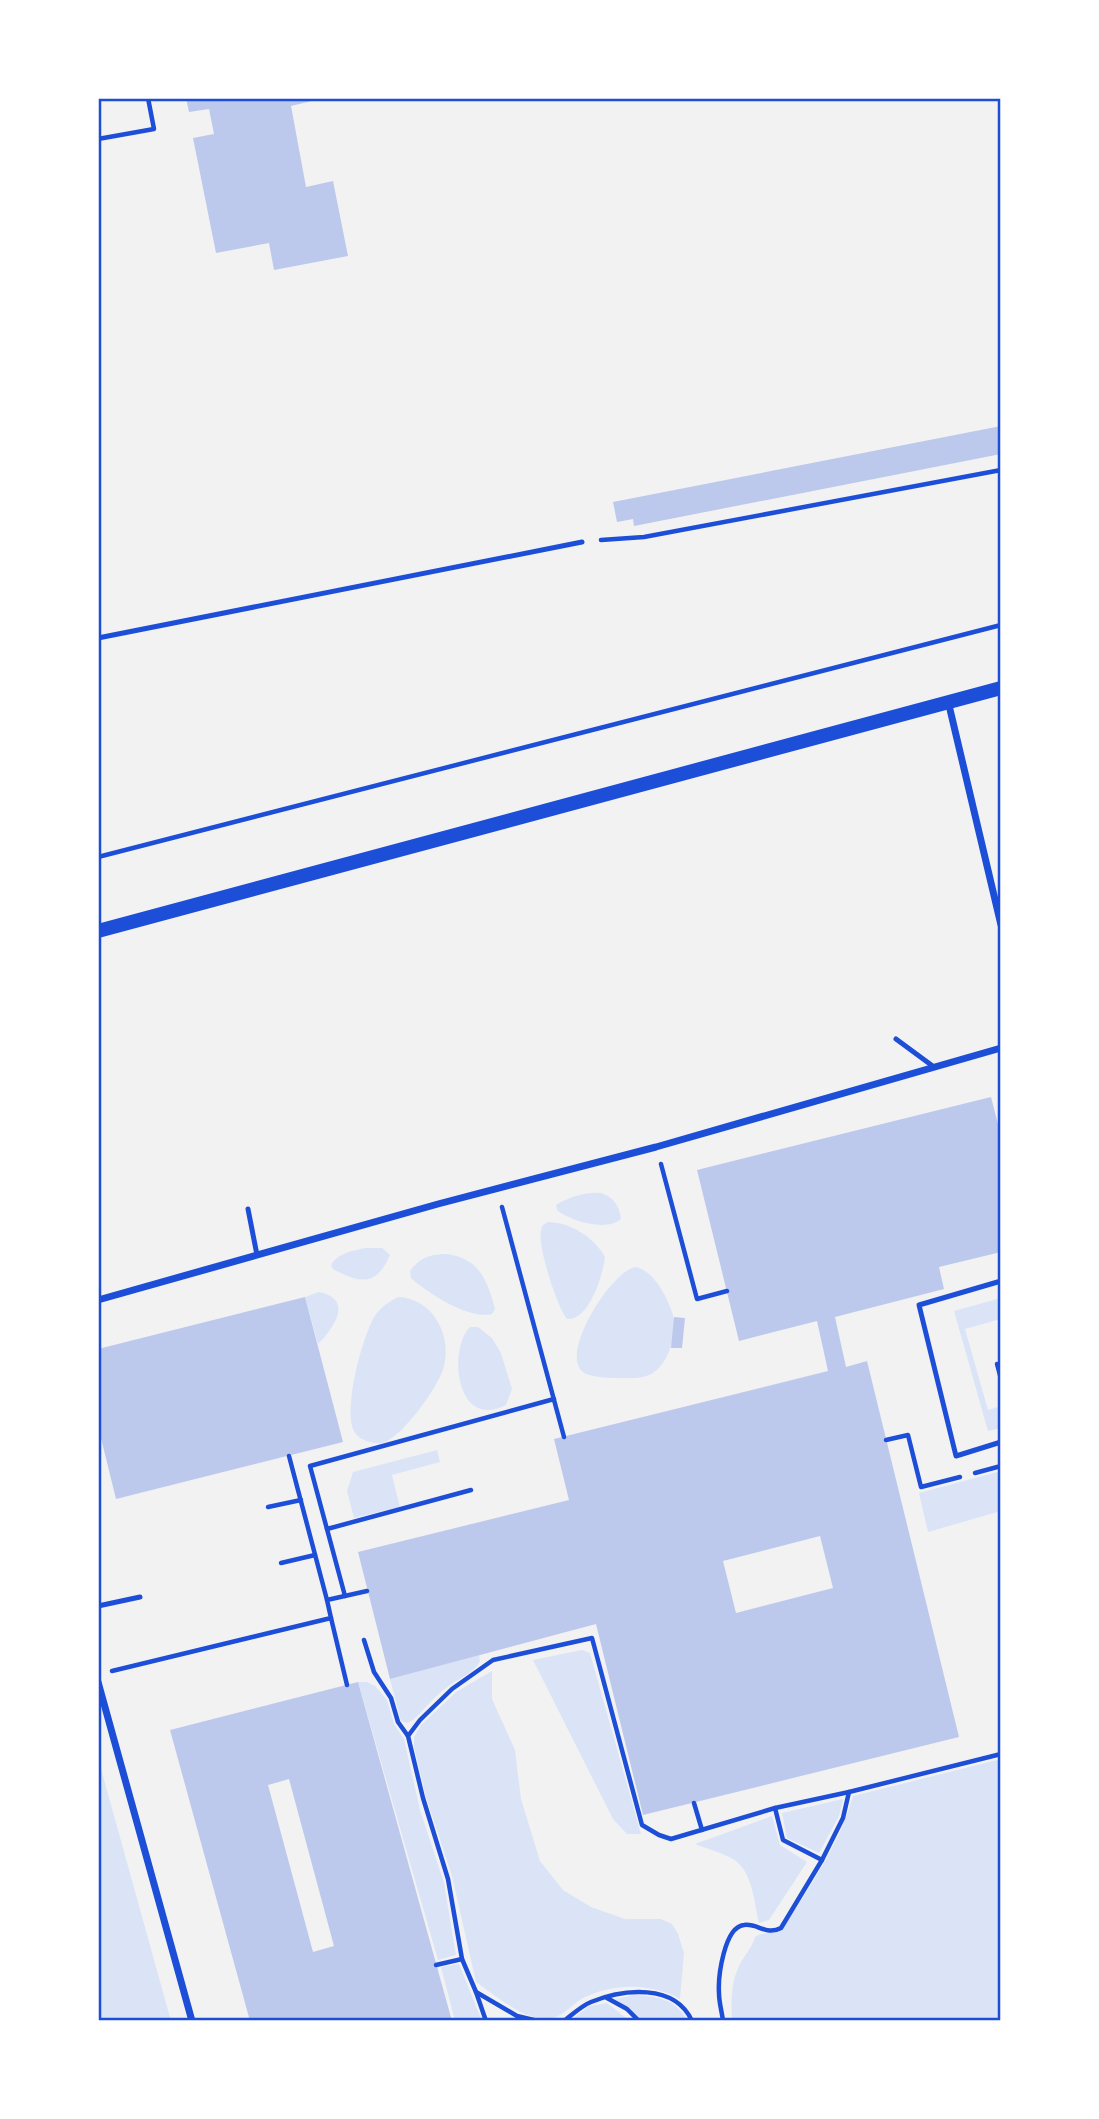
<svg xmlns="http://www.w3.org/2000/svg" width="1099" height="2119" font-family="'Fira Sans Condensed',sans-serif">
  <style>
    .green { fill: #dbe4f7 }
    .building { fill: #bdc9ec; fill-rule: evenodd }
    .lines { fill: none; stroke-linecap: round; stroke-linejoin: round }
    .path { stroke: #1d4ed8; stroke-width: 4.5 }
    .service { stroke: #1d4ed8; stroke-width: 5 }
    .minor { stroke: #1d4ed8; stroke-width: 7 }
    .secondary { stroke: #1d4ed8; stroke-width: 14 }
    .neatline { fill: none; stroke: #1d4ed8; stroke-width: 2.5 }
  </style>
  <rect width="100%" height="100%" fill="#f2f2f2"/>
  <!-- green -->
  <g class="green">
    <path d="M601 1193C614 1197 619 1206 621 1219 607 1232 570 1221 557 1210L556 1205C569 1197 585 1192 601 1193Z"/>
    <path d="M548 1222C570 1222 595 1238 605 1257 603 1275 589 1321 567 1319 557 1307 537 1245 541 1230 543 1224 543 1225 548 1222Z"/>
    <path d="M365 1248H382L390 1255C377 1286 360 1284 333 1269L331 1265C338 1253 352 1251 365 1248Z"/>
    <path d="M447 1254C479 1259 487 1279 495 1309L492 1314C468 1320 428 1293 411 1278L410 1271C420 1257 431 1254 447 1254Z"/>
    <path d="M635 1267C653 1269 668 1298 673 1315 678 1334 668 1367 649 1375 641 1379 631 1378 623 1378 611 1378 597 1378 586 1374 555 1360 610 1272 635 1267Z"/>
    <path d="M319 1292C354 1299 334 1328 318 1344L305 1297Z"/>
    <path d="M398 1297C432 1298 452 1334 444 1366 440 1385 401 1439 382 1443 372 1444 358 1440 354 1431 343 1408 362 1339 374 1317 380 1308 388 1302 398 1297Z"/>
    <polygon points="1001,1298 1001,1319 965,1329 988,1410 1001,1406 1001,1428 988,1431 954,1311"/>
    <path d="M470 1327H478L492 1338 501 1353 512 1389 506 1405C455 1431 448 1348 470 1327Z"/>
    <polygon points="437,1450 440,1462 392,1475 400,1507 354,1518 347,1491 353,1472"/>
    <polygon points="1001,1471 1001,1511 928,1532 919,1493"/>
    <polygon points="582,1650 590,1653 641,1834 627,1834 613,1819 533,1660"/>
    <path d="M479 1655 480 1661C473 1674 461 1677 450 1685 436 1694 425 1709 413 1720L407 1723 401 1721 390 1679Z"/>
    <path d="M492 1671V1699L515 1750 521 1799 540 1861 563 1890 591 1907 625 1919H661L672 1924 678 1934 684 1953 680 1999C650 1983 616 1983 585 1997 574 2002 565 2015 553 2018 528 2025 495 1995 476 1982L452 1876 426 1797 414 1747V1737L421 1725 456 1692Z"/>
    <polygon points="358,1682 367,1682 375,1686 387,1700 394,1724 404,1739 420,1810 444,1883 456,1955 438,1960"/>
    <polygon points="98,1758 171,2021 98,2021"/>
    <path d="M1001 1759V2021H732C731 2002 731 1983 739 1966 744 1955 752 1948 755 1937 763 1931 772 1935 783 1929 809 1887 840 1844 853 1796Z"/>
    <polygon points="843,1799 839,1816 819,1853 787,1838 782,1813"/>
    <path d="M772 1816 780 1845 807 1862 769 1920 759 1923C754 1903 753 1869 731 1858 720 1852 707 1849 695 1844Z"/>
    <polygon points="459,1964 482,2021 455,2021 441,1967"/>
    <path d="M635 1995C659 1997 674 1998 688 2021H643L615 1999Z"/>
    <polygon points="607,2003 630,2021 570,2021 589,2006"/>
  </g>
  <!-- building -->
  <g class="building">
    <polygon points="186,98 324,98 291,106 306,187 333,181 348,256 274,270 269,243 216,253 193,138 214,134 209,109 189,112"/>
    <polygon points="1001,426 1001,454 634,526 633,519 617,522 613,502"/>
    <path d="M991 1097 1001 1136V1252L939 1267 944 1289 835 1317 846 1367 867 1361 959 1737 643 1815 596 1624 390 1679 358 1552 569 1500 554 1439 828 1371 817 1321 739 1341 697 1170ZM820 1536 833 1588 736 1613 723 1561Z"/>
    <polygon points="305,1297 343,1442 116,1499 98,1426 98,1349"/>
    <polygon points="674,1317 685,1318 682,1348 671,1348"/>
    <path d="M358 1682 452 2021H250L170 1730ZM289 1779 334 1946 313 1952 268 1785Z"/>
  </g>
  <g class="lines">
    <!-- path -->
    <g class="path">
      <polyline points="98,139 154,129 148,98"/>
      <polyline points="601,540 644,537 1001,470"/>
      <polyline points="98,857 1001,625"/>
      <polyline points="661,1164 697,1299 727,1291"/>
      <polyline points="502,1207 564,1437"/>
      <polyline points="997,1364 1001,1379"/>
      <polyline points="886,1440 908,1435 921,1487 960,1477"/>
      <polyline points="289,1456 327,1600"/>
      <polyline points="975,1473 1001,1466"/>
      <polyline points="268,1507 301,1500"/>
      <polyline points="327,1529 471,1490"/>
      <polyline points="281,1563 315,1555"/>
      <polyline points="345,1596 310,1466 554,1399"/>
      <polyline points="331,1618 347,1685"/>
      <polyline points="364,1640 374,1672 391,1698 398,1722 408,1736 423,1798 448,1879 462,1959 476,1992 517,2016 538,2021"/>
      <polyline points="112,1671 331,1618 327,1600 367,1591"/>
      <polyline points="408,1736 420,1720 452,1689 493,1660 592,1638 642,1825 659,1835 671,1839 775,1808 849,1792"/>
      <polyline points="694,1803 702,1830"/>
      <polyline points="775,1808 783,1840 822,1860"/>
      <polyline points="436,1965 462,1959"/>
      <polyline points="476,1992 486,2021"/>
      <polyline points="607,1998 627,2009 639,2021"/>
      <path d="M564 2021C572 2015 581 2006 591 2002 623 1989 675 1983 692 2021"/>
      <path d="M723 2021C722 2012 719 2003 719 1993 718 1977 724 1927 744 1925 758 1923 766 1936 781 1928L822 1860 843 1818 849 1792 1001 1754"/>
    </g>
    <!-- service -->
    <g class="service">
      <polyline points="98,638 582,542"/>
      <polyline points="896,1039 934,1067"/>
      <polyline points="248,1209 257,1255"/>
      <polyline points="1001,1281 919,1305 956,1456 1001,1442"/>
      <polyline points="98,1606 140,1597"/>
    </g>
    <!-- minor -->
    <g class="minor">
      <polyline points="948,701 1001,925"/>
      <polyline points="98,1300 438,1204 656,1147 1001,1048"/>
      <polyline points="98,1682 192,2021"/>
    </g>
    <!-- secondary -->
    <polyline class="secondary" points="98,931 1001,688"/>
  </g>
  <!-- border -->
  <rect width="1099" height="2119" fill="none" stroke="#ffffff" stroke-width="200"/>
  <rect x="100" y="100" width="899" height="1919" class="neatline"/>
</svg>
